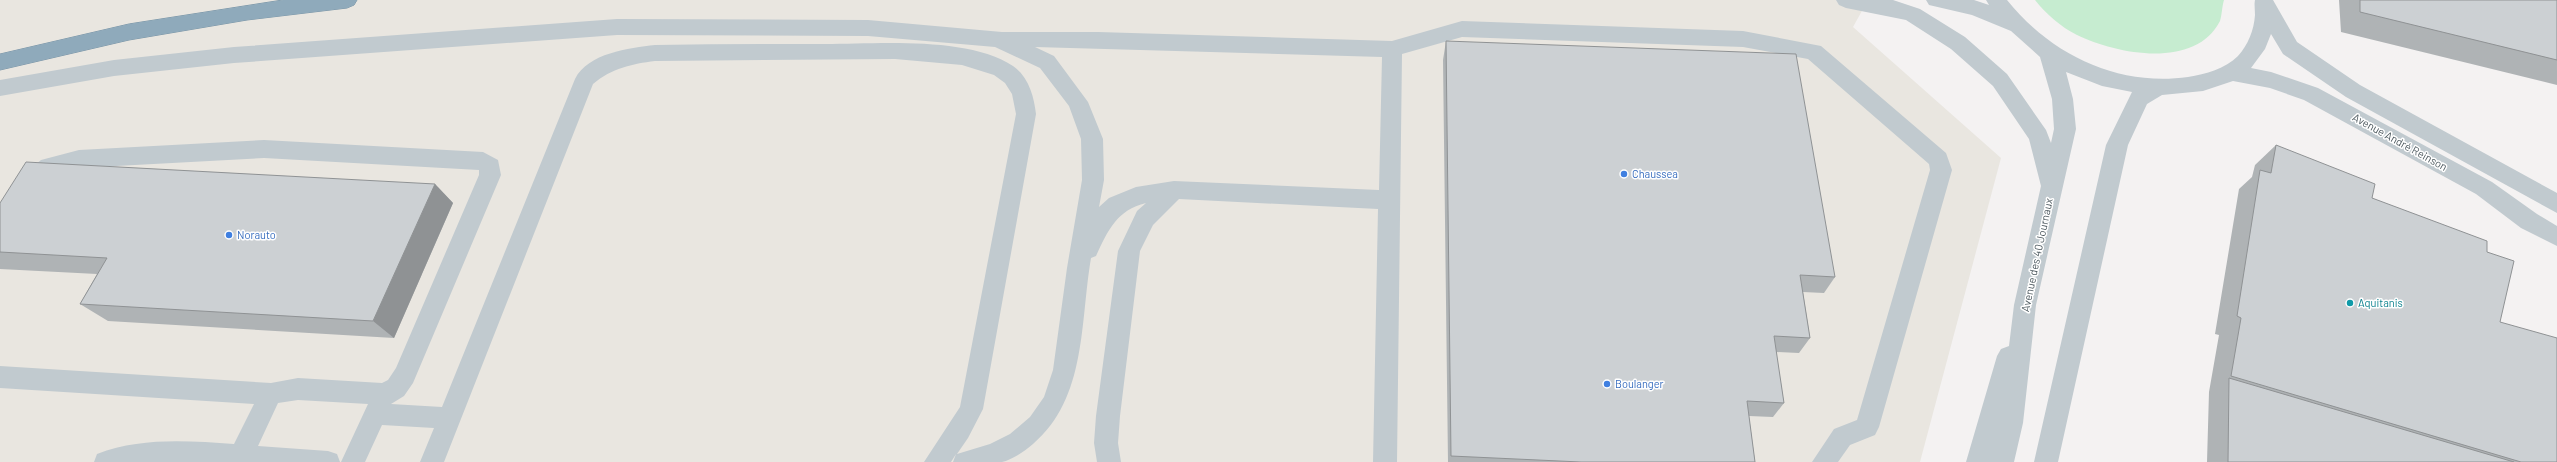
<svg xmlns="http://www.w3.org/2000/svg" width="2557" height="462" font-family="Barlow,sans-serif">
  <style>
    .commercial { fill: #e9e6e0 }
    .green { fill: #c6ecd0 }
    .lines { fill: none; stroke-linecap: round; stroke-linejoin: round }
    .highway-casing { stroke: #7a95a6; stroke-width: 1 }
    .minor { fill: #c1cacf; fill-rule: evenodd }
    .highway { fill: #8faabb; fill-rule: evenodd }
    .wall { fill: #afb3b5 }
    .shaded-wall { fill: #8f9294 }
    .building { fill: #ccd0d3; stroke: #8f9294 }
    .shop-dot { fill: #3f7fe0; stroke: #fff; stroke-width: 1.5 }
    .culture-dot { fill: #0f9aa8; stroke: #fff; stroke-width: 1.5 }
    .labels { text-anchor: middle; stroke-width: 3; stroke-linejoin: round; paint-order: stroke }
    .street-label { font-size: 11px; fill: #4b575d; stroke: #fff }
    .shop-label { font-size: 11px; fill: #366cbe; stroke: #fff; text-anchor: start }
    .culture-label { font-size: 11px; fill: #0d838f; stroke: #fff; text-anchor: start }
  </style>
  <rect width="100%" height="100%" fill="#f4f2f2"/>
  <!-- commercial -->
  <polygon class="commercial" points="0,0 1868,0 1853,27 2001,158 1920,462 0,462"/>
  <!-- green -->
  <path class="green" d="M2035 0H2224C2222 6 2222 15 2220 21 2195 70 2116 54 2077 35 2061 27 2046 14 2035 0Z"/>
  <g class="lines">
    <!-- highway casing -->
    <g class="highway-casing">
      <polygon id="highway" points="283,0 357,0 354,5 347,8 247,20 129,40 0,70 0,54 129,24"/>
    </g>
    <!-- minor -->
    <g class="minor">
      <path d="M1836 0H1893L1920 9 1965 37 2007 74 2046 130 2051 143 2054 129 2052 99 2040 57 2011 31 1972 15 1929 5 1926 0H1974L1989 5 1986 0H2007C2051 55 2118 87 2188 77 2206 74 2225 69 2238 56 2248 45 2254 30 2255 15 2255 10 2254 4 2255 0H2273L2297 42 2360 85 2557 193V213L2346 97 2283 54 2271 34 2265 49 2251 68 2271 72 2318 88 2492 182 2537 214 2557 226V246L2521 228 2476 194 2304 100 2270 88 2233 81 2203 91 2162 95 2147 104 2128 145 2058 462H2034L2106 145 2132 92 2102 86 2066 72 2073 99 2076 129 2036 305 2023 423 2014 462H1966L1997 356 2001 349 2009 346 2014 305 2041 186 2029 139 1993 86 1951 49 1906 20 1846 8 1839 5Z"/>
      <path d="M617 19 868 20 1002 32H1098L1392 41 1462 21 1743 31 1821 46 1946 153 1952 170 1879 427 1875 435 1850 445 1838 462H1812L1834 429 1857 420 1930 170 1929 164 1808 59 1743 47 1462 37 1402 54 1397 462H1373L1378 209 1179 199 1153 225 1140 251 1120 416 1118 443 1121 462H1097L1094 443 1096 416 1118 251 1137 211 1146 203C1117 210 1108 230 1096 256L1091 258C1080 322 1087 398 1033 444 1025 451 1012 460 1002 462 986 462 968 462 953 462L956 454 951 462H924L960 407 1016 114 1012 94 1005 83 994 75 962 65 895 59 655 61C632 64 612 68 593 84L444 462H420L434 428 382 425 365 462H341L368 404 298 400 278 403 258 446 328 451 337 454 340 462H94L97 454C141 437 188 441 234 444L254 404 0 388V366L271 383 298 378 382 383 388 380 396 368 479 175V170L264 158 79 168 55 173 40 186 8 235 0 237V210L24 174 41 160 79 150 264 140 483 152 498 160 501 175 413 383 404 396 391 404 442 407 575 79C588 53 629 48 655 45 712 44 768 44 825 44 879 44 967 36 1013 66 1029 77 1034 97 1036 114L983 409 968 438 957 454 990 444 1010 434 1030 417 1044 397 1053 370 1067 268 1082 180 1081 139 1069 106 1040 68 995 47 868 36 617 35 234 63 114 76 0 96V80L114 60 234 47ZM1035 47 1382 57 1379 190 1174 181 1136 187 1109 198 1099 207 1104 180 1103 139 1088 102 1054 56Z"/>
    </g>
    <!-- highway -->
    <use href="#highway" class="highway"/>
  </g>
  <!-- wall -->
  <g class="wall">
    <polygon points="2339,0 2557,0 2557,85 2341,32"/>
    <polygon points="1446,41 1835,277 1824,293 1803,292 1810,338 1799,353 1776,352 1784,403 1773,417 1749,416 1755,462 1448,462 1443,60"/>
    <polygon points="2276,145 2372,198 2487,252 2500,322 2557,462 2207,462 2209,392 2219,335 2215,334 2239,189 2252,177 2255,165"/>
    <polygon points="435,184 453,203 394,338 108,321 80,304 97,274 0,269 0,203"/>
  </g>
  <!-- shaded-wall -->
  <polygon class="shaded-wall" points="435,184 453,203 394,338 373,321"/>
  <!-- building -->
  <g class="building">
    <polygon points="2360,0 2557,0 2557,60 2360,12"/>
    <polygon points="1446,41 1796,54 1835,277 1800,275 1810,338 1774,336 1784,403 1747,401 1755,462 1581,462 1451,456"/>
    <polygon points="2276,145 2375,184 2372,198 2487,241 2487,252 2514,261 2500,322 2557,338 2557,462 2521,462 2231,376 2241,318 2237,316 2260,170 2271,173"/>
    <polygon points="26,162 435,184 373,321 80,304 107,258 0,252 0,203"/>
    <polygon points="2229,378 2514,462 2228,462"/>
  </g>
  <!-- markers -->
  <g class="shop-dot">
    <circle cx="1624" cy="174" r="4"/>
    <circle cx="229" cy="235" r="4"/>
    <circle cx="1607" cy="384" r="4"/>
  </g>
  <circle class="culture-dot" cx="2350" cy="303" r="4"/>
  <g class="labels">
    <!-- street labels -->
    <g class="street-label">
      <text transform="translate(2400 142) rotate(29)" y="4">Avenue André Reinson</text>
      <text transform="translate(2037 255) rotate(-78)" y="4">Avenue des 40 Journaux</text>
    </g>
    <!-- shop labels -->
    <g class="shop-label">
      <text x="1632" y="178">Chaussea</text>
      <text x="237" y="239">Norauto</text>
      <text x="1615" y="388">Boulanger</text>
    </g>
    <!-- culture labels -->
    <g class="culture-label">
      <text x="2358" y="307">Aquitanis</text>
    </g>
  </g>
</svg>
